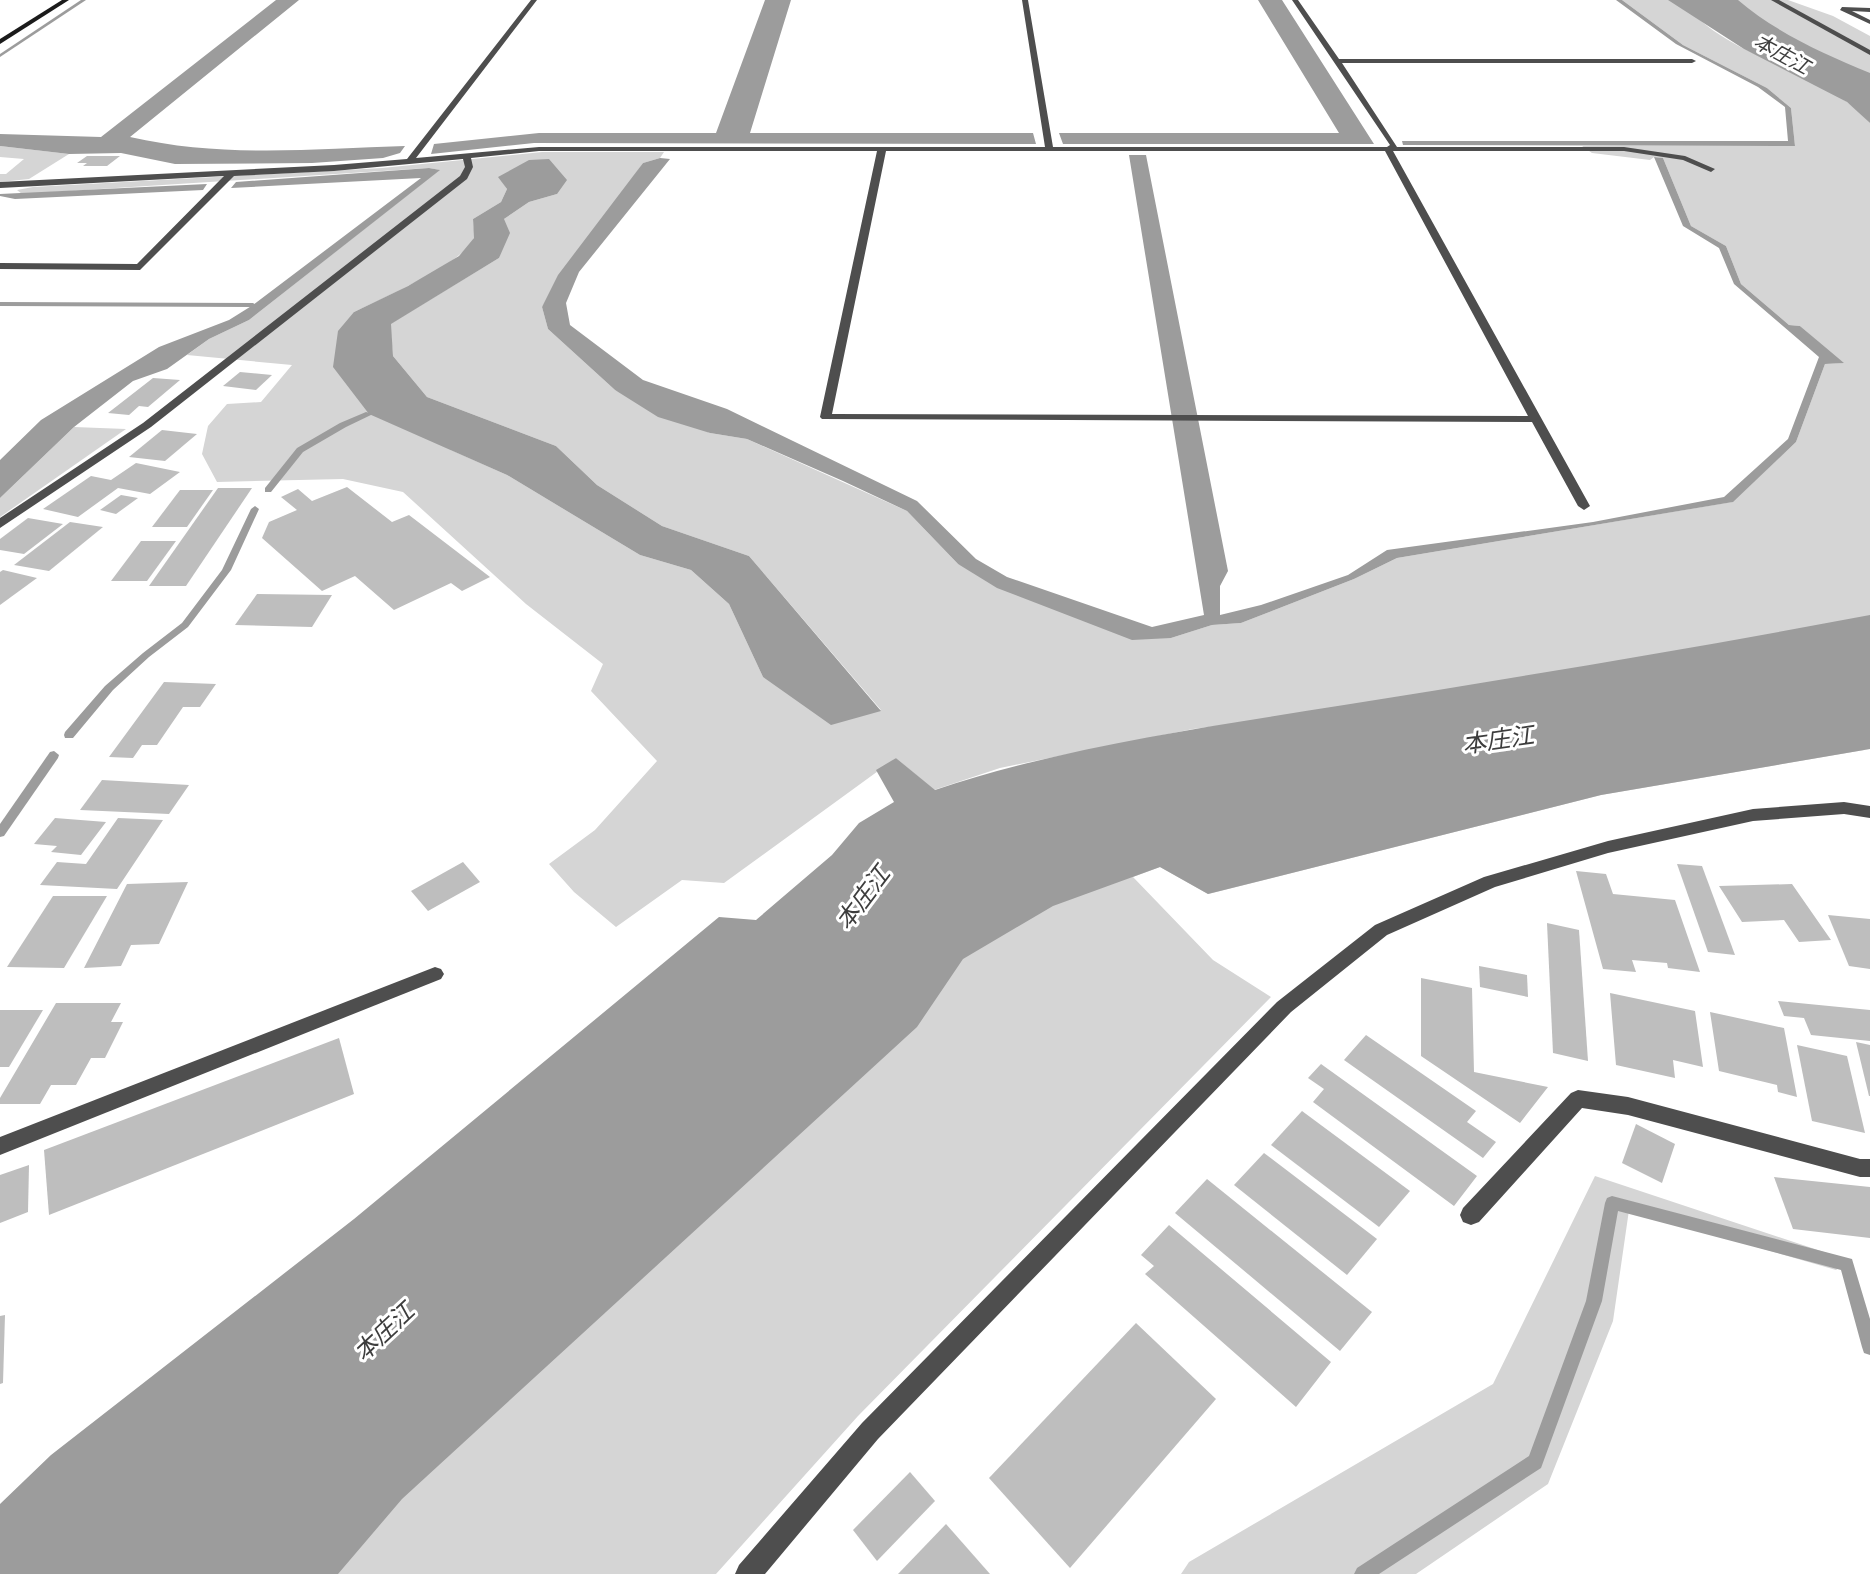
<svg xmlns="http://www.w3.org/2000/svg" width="1870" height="1574" font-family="Rubik,'Noto Sans JP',sans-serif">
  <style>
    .green { fill: #d5d5d5; fill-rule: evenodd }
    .water { fill: #9c9c9c }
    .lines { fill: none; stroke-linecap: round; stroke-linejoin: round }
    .stream { fill: #9c9c9c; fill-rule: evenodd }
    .building { fill: #bebebe }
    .street { fill: #4e4e4e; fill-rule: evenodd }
    .secondary { fill: #1b1b1b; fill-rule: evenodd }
    .labels { text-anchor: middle; stroke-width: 6; stroke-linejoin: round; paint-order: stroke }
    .far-water-label { font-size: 20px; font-style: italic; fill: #3d3d3d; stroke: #fff }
    .water-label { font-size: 24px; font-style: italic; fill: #3d3d3d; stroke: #fff }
  </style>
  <rect width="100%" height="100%" fill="#fff"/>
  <!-- green -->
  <g class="green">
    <path d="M1622 0H1681C1722 53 1795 64 1847 102 1856 108 1863 116 1870 123V642L1193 729 1000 768 934 790 896 758 724 883 682 880 616 927 574 892 549 864 595 830 657 761 591 691 603 664 526 604 403 492 343 479 217 482 202 454 208 426 227 404 261 402 292 365 187 355 209 339 249 320 439 170 429 168 22 194 17 190 33 187 382 168 542 152H664L660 158 643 163 542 307 548 329 615 390 710 433 747 439 907 511 958 564 1171 638 1212 625 1241 623 1354 579 1397 558 1732 502 1796 442 1825 364 1842 363 1800 326 1789 325 1741 284 1726 246 1691 226 1663 158 1654 157 1650 160 1592 153 1582 146H1795L1791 108 1767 88 1683 45ZM499 177 557 194 529 202 504 219 499 258 390 324 393 356 427 397 556 446 597 485 662 526 749 556 881 710 763 677 729 604 691 570 640 555 507 475 451 450 354 312C379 300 466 262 474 238 475 233 473 224 473 219L501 202 507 189Z"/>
    <polygon points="1724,0 1788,0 1833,16 1870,36 1870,86"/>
    <polygon points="0,146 69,154 29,179 0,182 0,174 6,174 24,159 0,157"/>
    <polygon points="74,427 126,429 0,517 0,498"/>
    <polygon points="1870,749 1601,795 1208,894 1160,867 1133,877 1213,960 1271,997 858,1416 716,1574 264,1574 1048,844"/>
    <polygon points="1595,1176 1848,1260 1836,1270 1629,1210 1613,1321 1548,1484 1416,1574 1181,1574 1189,1562 1493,1384"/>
  </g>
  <!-- water -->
  <g class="water">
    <path d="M276 0H299L130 137C221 158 312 149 405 146L400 153 383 158 312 163 175 164 121 153 69 154 0 146V134L101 137Z"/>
    <polygon points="765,0 791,0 750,133 1033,133 1036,144 534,143 431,154 434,144 539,133 716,133"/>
    <polygon points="1258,0 1282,0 1374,144 1063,144 1059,133 1339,133"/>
    <polygon points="1616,0 1622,0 1683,45 1767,88 1791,108 1795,146 1403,145 1402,141 1788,141 1785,107 1758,87 1676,44"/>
    <path d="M1668 0H1738C1775 32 1824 54 1870 73V123L1847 102 1744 49Z"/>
    <polygon points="1129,155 1146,155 1228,571 1220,586 1220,615 1261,605 1348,575 1387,550 1593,522 1724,497 1788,439 1819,357 1734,284 1719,248 1683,226 1654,157 1663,158 1691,226 1726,246 1741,284 1789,325 1800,326 1844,363 1825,364 1796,442 1733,502 1397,558 1354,579 1241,623 1212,625 1171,638 1132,640 997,588 958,564 907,511 843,481 747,439 710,433 658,417 615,390 548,329 542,307 558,275 643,163 660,158 670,159 579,272 566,303 570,325 643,380 727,409 917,501 976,559 1007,577 1152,627 1204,615"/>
    <polygon points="549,159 567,180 557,194 529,202 504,219 510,233 499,258 391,324 393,356 427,397 556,446 597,485 662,526 749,556 881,711 831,725 763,677 729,604 691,570 640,555 507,475 369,414 333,367 338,331 354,312 408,286 459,256 474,238 473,219 501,202 507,189 498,177 529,160"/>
    <polygon points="429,168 440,170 249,320 209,339 167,369 133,381 74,427 0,498 0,460 41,420 159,347 229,320 253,305 421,178 231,188 236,182"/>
    <polygon points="207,184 203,190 15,199 0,196 0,194"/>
    <path d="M1870 615V749L1601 795 1208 894 1160 867 1053 906 963 959 917 1027 402 1499 338 1574H0V1504L51 1455 354 1219 719 917 756 920 832 855 859 823 894 802 876 770 896 758 935 790C1066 746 1207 727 1344 705 1520 677 1695 648 1870 615Z"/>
  </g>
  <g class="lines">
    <!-- stream -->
    <g class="stream">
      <polygon points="81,0 86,0 0,57 0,54"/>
      <polygon points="0,302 253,303 256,305 253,307 0,306"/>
      <polygon points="366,412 373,414 346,427 303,452 271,492 265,492 265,488 297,448 340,423"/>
      <polygon points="255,506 259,509 231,570 188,627 149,657 113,690 73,738 65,738 64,735 65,732 105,686 143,653 182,623 222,570 251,509"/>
      <polygon points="54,751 59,755 58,758 4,836 0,837 0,824 50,752"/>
      <polygon points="1612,1196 1852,1259 1870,1319 1870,1355 1864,1353 1862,1347 1841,1270 1618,1211 1602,1301 1541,1468 1379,1574 1354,1574 1357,1568 1529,1456 1586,1301 1605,1203 1607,1198"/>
    </g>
  </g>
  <!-- building -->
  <g class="building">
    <polygon points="87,156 120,156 107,166 83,166 87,163 77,163"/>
    <polygon points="240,372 272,375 256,390 223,386"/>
    <polygon points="153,378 180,380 148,407 139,406 129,415 108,413"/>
    <polygon points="162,430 197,434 165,461 129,457"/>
    <polygon points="136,463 180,472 150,494 118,488 78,517 43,509 91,476 111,480"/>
    <polygon points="347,487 392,522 409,515 490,577 462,591 451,583 394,610 355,576 322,591 262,538 269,522 297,510 281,497 298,489 312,501"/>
    <polygon points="218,488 252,488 186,586 149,586"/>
    <polygon points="180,490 213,490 187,527 152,527"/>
    <polygon points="121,495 138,498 116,514 100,510"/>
    <polygon points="28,518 63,524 24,554 0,550 0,539"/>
    <polygon points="70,522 103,527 49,571 14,565"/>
    <polygon points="141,541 176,541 147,581 111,581"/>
    <polygon points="3,570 37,578 0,605 0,572"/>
    <polygon points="257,594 332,595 312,627 235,625"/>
    <polygon points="164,682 216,684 200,707 183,707 157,745 142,745 133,758 109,757"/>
    <polygon points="102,780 189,785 169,814 80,810"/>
    <polygon points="55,818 106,822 81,855 51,852 57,846 34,844"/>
    <polygon points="118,818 163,820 117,889 40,885 57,862 86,864"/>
    <polygon points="463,862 480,882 428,911 411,891"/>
    <polygon points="1677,864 1702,866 1735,955 1708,952"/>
    <polygon points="1576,871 1606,874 1613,894 1675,900 1700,972 1668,968 1667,963 1632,960 1636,972 1603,969"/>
    <polygon points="188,882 159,944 131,945 121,966 84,968 127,884"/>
    <polygon points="1792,884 1831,940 1799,942 1784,920 1742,922 1719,886"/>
    <polygon points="53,896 107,896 64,968 7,967"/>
    <polygon points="1828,915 1870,919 1870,969 1849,966"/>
    <polygon points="1547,923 1579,930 1588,1061 1553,1053"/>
    <polygon points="1479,966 1527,975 1528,997 1480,987"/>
    <polygon points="1421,978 1472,988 1474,1072 1548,1087 1520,1123 1421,1056"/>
    <polygon points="1610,993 1695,1011 1703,1067 1673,1060 1675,1078 1616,1065"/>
    <polygon points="1778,1001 1870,1010 1870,1041 1811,1035 1804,1018 1784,1016"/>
    <polygon points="56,1003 121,1003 111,1022 123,1022 105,1058 91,1058 76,1085 51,1085 40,1104 0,1104 0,1098"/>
    <polygon points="0,1010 43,1010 9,1067 0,1067"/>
    <polygon points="1710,1012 1784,1028 1797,1097 1778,1092 1777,1085 1719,1071"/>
    <polygon points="1366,1035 1476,1111 1467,1122 1496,1142 1483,1158 1344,1060"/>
    <polygon points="339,1038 354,1094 49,1215 44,1150"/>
    <polygon points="1856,1042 1870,1045 1870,1096 1869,1096"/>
    <polygon points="1797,1045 1847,1056 1865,1133 1812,1121"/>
    <polygon points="1321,1064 1477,1176 1454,1206 1313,1102 1324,1089 1308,1078"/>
    <polygon points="1302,1111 1410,1191 1379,1227 1271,1145"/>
    <polygon points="1636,1124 1675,1144 1662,1183 1622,1163"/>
    <polygon points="1264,1153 1377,1239 1347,1275 1234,1185"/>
    <polygon points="29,1165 28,1212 0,1223 0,1175"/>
    <polygon points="1774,1177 1870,1187 1870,1238 1793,1229"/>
    <polygon points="1207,1179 1372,1312 1340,1351 1175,1213"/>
    <polygon points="1169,1225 1331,1362 1296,1407 1145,1274 1154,1266 1141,1255"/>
    <polygon points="5,1315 3,1383 0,1384 0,1316"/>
    <polygon points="1136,1323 1216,1399 1070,1568 989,1478"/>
    <polygon points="910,1472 935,1501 877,1561 853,1530"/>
    <polygon points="946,1524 990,1574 898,1574"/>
  </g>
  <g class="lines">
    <!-- street -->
    <g class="street">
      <path d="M531 0H537L416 158 539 147H1045L1022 0H1028L1053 147H1387L1390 145 1292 0H1298L1339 59H1692L1696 61 1692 63H1342L1397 147H1624L1685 156 1715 169 1711 172 1683 160 1624 151H1393L1590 506 1584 510 1578 506 1532 422 822 419 820 417 877 151H539L471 158 473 167 467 179 151 427 0 528V518L143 423 460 176 465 167 463 159 334 171 234 176 140 270 0 269V263L137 264 224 176 0 188V182L334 165 407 159ZM886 151H1385L1528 416 832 414Z"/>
      <polygon points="1771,0 1779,0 1870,50 1870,55"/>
      <polygon points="1842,7 1870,8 1870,12 1852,11 1870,20 1870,24 1840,10"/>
      <polygon points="1844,802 1870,806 1870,818 1844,814 1753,821 1608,853 1495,887 1387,935 1291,1012 878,1439 765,1574 735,1574 739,1565 862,1423 1277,1002 1375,925 1484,877 1608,841 1753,809"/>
      <polygon points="435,967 441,969 444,974 441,979 0,1155 0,1137"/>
      <polygon points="1578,1090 1628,1097 1860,1159 1870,1159 1870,1177 1860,1177 1628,1115 1582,1108 1479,1222 1471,1225 1463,1222 1460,1215 1463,1208 1571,1093"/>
    </g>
    <!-- secondary -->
    <polygon class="secondary" points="62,0 69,0 0,44 0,39"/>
  </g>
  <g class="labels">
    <!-- far-water labels -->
    <g class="far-water-label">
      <text transform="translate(1782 54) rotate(29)" y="7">本庄江</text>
    </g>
    <!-- water labels -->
    <g class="water-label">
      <text transform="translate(1498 740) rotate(-8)" y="8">本庄江</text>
      <text transform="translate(863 898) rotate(-53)" y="8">本庄江</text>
      <text transform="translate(384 1332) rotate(-43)" y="8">本庄江</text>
    </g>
  </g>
</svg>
